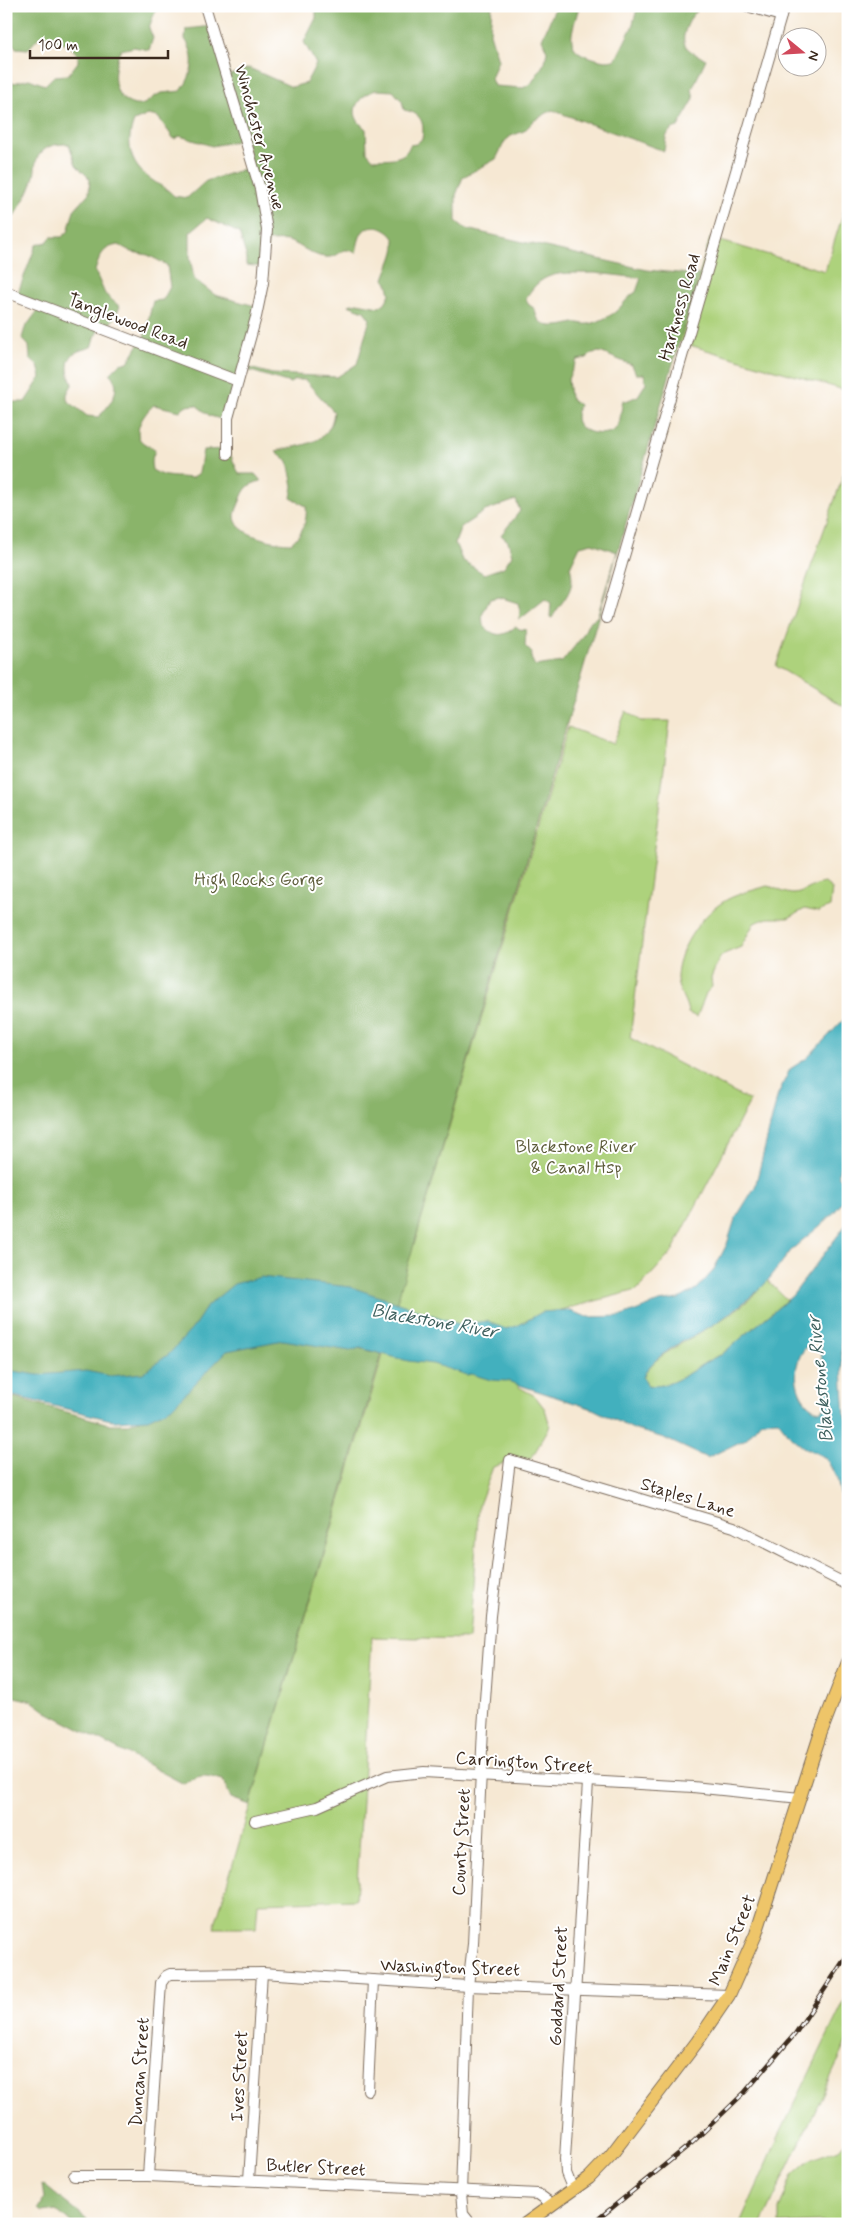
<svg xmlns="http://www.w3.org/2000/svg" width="854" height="2230" font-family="Mynerve,sans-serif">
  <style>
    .green { fill: #add27b; stroke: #747e4c }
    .forest { fill: #8ab46b; stroke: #626f44; fill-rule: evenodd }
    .water { fill: #42b0be; stroke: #3e6d6e; fill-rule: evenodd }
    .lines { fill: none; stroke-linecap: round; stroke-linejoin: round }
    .minor-casing { stroke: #7c6c5d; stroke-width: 12 }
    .major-casing { stroke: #7c6c5d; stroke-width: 14 }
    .minor { stroke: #fff; stroke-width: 10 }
    .major { stroke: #eec569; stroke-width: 12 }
    .rail-casing { stroke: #3b2a1e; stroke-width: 4.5 }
    .rail { stroke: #fff; stroke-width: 2.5; stroke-dasharray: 8; stroke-linecap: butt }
    .labels { text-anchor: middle; stroke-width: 4; stroke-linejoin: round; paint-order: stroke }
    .street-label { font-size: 18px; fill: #3b2a1e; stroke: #fff }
    .park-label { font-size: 18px; fill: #5d5c3a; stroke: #fff }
    .water-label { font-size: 19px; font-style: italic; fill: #3e605e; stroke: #fff }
  </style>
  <rect width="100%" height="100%" fill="#fff"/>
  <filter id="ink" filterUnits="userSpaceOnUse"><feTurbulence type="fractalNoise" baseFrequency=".02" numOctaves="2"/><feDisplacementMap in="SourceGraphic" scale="10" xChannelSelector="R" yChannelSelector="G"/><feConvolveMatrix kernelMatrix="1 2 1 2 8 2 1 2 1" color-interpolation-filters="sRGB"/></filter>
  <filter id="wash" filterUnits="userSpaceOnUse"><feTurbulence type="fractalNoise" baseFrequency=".0096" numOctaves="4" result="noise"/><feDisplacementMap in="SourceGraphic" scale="20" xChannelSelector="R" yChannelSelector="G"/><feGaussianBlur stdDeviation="1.12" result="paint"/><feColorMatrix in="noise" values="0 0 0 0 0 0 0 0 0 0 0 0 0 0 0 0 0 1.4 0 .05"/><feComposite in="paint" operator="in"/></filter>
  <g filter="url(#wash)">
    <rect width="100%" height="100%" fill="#f6e8d3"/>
    <!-- green -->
    <g class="green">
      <polygon points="848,198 848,391 679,342 710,238 825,271"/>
      <polygon points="848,462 848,709 776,666"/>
      <polygon points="6,473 414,1245 568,727 613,744 626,711 641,721 670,721 630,1038 750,1101 672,1252 637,1290 531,1318 494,1342 391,1327"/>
      <path d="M825 883 832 889 830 907 818 912 805 909 788 918H768L754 923 741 947 724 954 719 959 711 978 712 987 706 993 697 1017 688 1013C687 1001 678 992 677 980 676 952 699 917 723 902 735 894 752 891 767 886 776 887 783 894 794 894 805 893 813 884 825 883Z"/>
      <path d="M767 1280 787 1300 721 1355C697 1363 675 1391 647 1385L643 1377C651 1360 668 1352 684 1342 712 1325 748 1307 767 1280Z"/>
      <polygon points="388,1338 507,1364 519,1387 535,1396 545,1409 550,1426 531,1459 519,1458 493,1467 479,1505 469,1639 372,1637 356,1900 258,1903 256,1928 214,1928"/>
      <polygon points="848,1993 848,2040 762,2224 740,2224 778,2138"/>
      <polygon points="848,2139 848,2224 819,2222 779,2224 779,2210 792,2175 809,2160 839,2149"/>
    </g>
    <!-- forest -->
    <g class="forest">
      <path d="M6 6H162L155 11 149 28 153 38 149 50 134 47 121 50C112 67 109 99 135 105 147 107 151 96 162 93 168 92 175 92 181 91 193 75 197 57 185 39L186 29 212 26 230 75 249 68 292 87 306 83 316 64 304 42 316 18V6H345L356 13 372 10 376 6H492L490 33 498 60 491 79 494 86 523 88 531 84 545 62 547 51 542 39 556 6H579C574 29 561 49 590 57 600 60 606 63 616 59L632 27 638 6H699C697 11 695 12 692 16 678 41 681 49 706 59L692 89 694 99 678 127C665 130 666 139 664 151L552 110 535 120 524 131 511 136 505 141 496 159 463 177 456 195V221L466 229 647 270 699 275 394 1312 325 1292 138 1398 6 1374V397L11 402H25L41 377 38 366 30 359 29 346 22 338 25 328 42 305 17 295 36 245 47 242 51 237H62L68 232 74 210 89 193 90 179 76 165 69 144C58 144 48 144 40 154 34 161 36 168 34 176 29 198 13 213 6 232V80L14 83 29 79 45 85 54 76 68 75 78 62V55L70 46 47 36 39 37 28 49 16 48 12 42ZM376 90 393 91 402 101 404 110C421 113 425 122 422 139L416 144 410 145C405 161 388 158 373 159L367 152 366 129C346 114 356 97 376 90ZM148 115 158 117 174 139 180 136 212 146 246 139 251 167 206 181 187 198 174 196C167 188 160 186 152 180 130 166 125 144 134 121ZM207 218 239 233 246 255V265L264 267 268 241C274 241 282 240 288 241 302 245 315 259 330 257 343 255 341 245 356 253 358 245 359 232 367 228 375 223 394 232 395 242 396 253 387 269 384 279L388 285 390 294 385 303 379 307 357 303 348 305 364 311 370 319 357 364 337 377 272 374 246 367 259 307 215 295 194 279 190 257V232ZM119 245 132 252 148 255 167 265 170 287 163 300 153 301 143 342 139 344 128 362 120 364 110 374C124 387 110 406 98 417L87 416 67 400V394L73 383C67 376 65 359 75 353 79 350 86 349 91 347L99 328 107 329 120 307 105 294 95 271C100 256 102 247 119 245ZM595 273 641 278 636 292C626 298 623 306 614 313 608 317 596 323 589 324 584 325 578 322 574 323 558 327 537 331 535 309L528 304 526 298C544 268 563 274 595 273ZM600 352 632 365 636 374H644L646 383 638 396 626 401 623 400C621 408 621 421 617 427 610 438 584 434 578 424 574 418 577 411 579 405L570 398 568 379 577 360 587 358 592 353ZM244 369 290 383 295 380H305L334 412C330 446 302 444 276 451L288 461 293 486 291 498 306 506C308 520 302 535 291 543 276 543 235 536 235 516 235 512 238 506 240 501 244 489 248 484 261 481L255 474H239L228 449 203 450 199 473 192 478C175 476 167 479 152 470L151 462 155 450C151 447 144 444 141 441 132 430 146 411 154 405L180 411 185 406 196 405 210 416 228 421ZM516 500 520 511 501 535 508 541 512 555 504 567 484 574 462 560 455 543 461 527 485 511ZM592 543 617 552 597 617 589 622 582 637 562 662 535 666 531 658 532 653 525 646 526 630 519 629 516 626C504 637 495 638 483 625L482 615 490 599 499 597 518 603 520 611 519 620 545 599 551 603 550 617 552 618C563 598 577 591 570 567L580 546Z"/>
      <path d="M232 1335 336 1342 382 1354 250 1805 231 1798 223 1780C204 1775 201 1773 184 1784L47 1712 32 1701 6 1695V1395L109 1424H129L171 1407Z"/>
      <polygon points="42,2184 44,2185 92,2224 72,2224 56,2210 43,2212 39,2209 44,2199"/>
    </g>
    <!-- water -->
    <path class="water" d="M848 1015V1159C841 1163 838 1169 839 1177L848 1184C848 1211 806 1234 790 1252 780 1264 772 1277 761 1288 749 1299 735 1309 722 1319 699 1335 654 1351 643 1377L647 1385C675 1391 697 1363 721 1355L792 1296 848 1222V1318L841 1333 843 1386 845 1416 848 1421V1531L837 1479 826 1458 803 1447 791 1437 778 1420 761 1421 746 1439 707 1458 664 1438 633 1429 593 1409 507 1381 491 1380 471 1374 467 1375 433 1364 408 1361 360 1348 350 1351 283 1340 227 1351 171 1408 148 1419 115 1421 6 1394V1370L38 1375 86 1371 110 1376 143 1373 169 1354 192 1329 207 1306 234 1284 261 1277 351 1287 459 1324 488 1321 505 1329 517 1326 542 1312 567 1310 588 1317 622 1316 659 1302 679 1299 697 1289 713 1271 727 1244 735 1219 755 1187 778 1094 790 1069 807 1058ZM815 1341 821 1345 825 1408 819 1411C791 1401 788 1353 815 1341Z"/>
  </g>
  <g filter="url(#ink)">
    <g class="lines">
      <!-- minor casing -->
      <g class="minor-casing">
        <g id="minor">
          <polyline points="205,6 260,189 267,230 263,283 256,317 228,418 228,454"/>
          <polyline points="747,6 781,16"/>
          <polyline points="6,292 238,381"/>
          <polyline points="606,618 784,6"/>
          <polyline points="255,1821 317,1807 387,1776 424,1772 693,1787 800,1798"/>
          <polyline points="368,2090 373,1980"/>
          <polyline points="74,2176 148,2176 538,2194 552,2204"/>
          <polyline points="148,2176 161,1983 166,1976 170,1974 262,1973 468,1986 729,1995"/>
          <polyline points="249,2180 262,1973"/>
          <polyline points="573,2190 566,2173 565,2159 588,1782"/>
          <polyline points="471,2224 463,2214 461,2193 468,1986 473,1944 483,1728 491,1616 510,1460 734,1527 848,1585"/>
        </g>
      </g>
      <!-- major casing -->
      <g class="major-casing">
        <polyline id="major" points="525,2224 589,2178 611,2155 697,2042 729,1995 756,1934 820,1735 848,1662"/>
      </g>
      <!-- minor -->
      <use href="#minor" class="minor"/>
      <!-- major -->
      <use href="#major" class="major"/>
      <!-- rail casing -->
      <g class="rail-casing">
        <polyline id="rail" points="592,2224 693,2142 745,2092 795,2034 848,1954"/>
      </g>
      <!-- rail -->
      <use href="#rail" class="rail"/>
    </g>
  </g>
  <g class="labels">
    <!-- street labels -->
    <g class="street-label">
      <text transform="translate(260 137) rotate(75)" y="6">Winchester Avenue</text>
      <text transform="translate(679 307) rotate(-74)" y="6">Harkness Road</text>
      <text transform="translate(128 321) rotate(21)" y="6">Tanglewood Road</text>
      <text transform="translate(688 1497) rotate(17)" y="6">Staples Lane</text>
      <text transform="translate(524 1762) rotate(4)" y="6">Carrington Street</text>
      <text transform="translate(461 1842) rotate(-87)" y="6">County Street</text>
      <text transform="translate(732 1940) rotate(-68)" y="6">Main Street</text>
      <text transform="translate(450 1967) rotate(2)" y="6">Washington Street</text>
      <text transform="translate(558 1986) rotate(-87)" y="6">Goddard Street</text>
      <text transform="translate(139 2072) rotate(-86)" y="6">Duncan Street</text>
      <text transform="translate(239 2076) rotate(-87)" y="6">Ives Street</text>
      <text transform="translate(316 2167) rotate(3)" y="6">Butler Street</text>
    </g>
    <!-- park labels -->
    <g class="park-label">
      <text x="259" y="885">High Rocks Gorge</text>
      <text x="576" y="1152">Blackstone River<tspan x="576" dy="21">&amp; Canal Hsp</tspan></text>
    </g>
    <!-- water labels -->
    <g class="water-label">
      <text transform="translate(435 1320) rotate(10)" y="7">Blackstone River</text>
      <text transform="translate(819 1379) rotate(-96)" y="7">Blackstone River</text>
    </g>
  </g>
  <!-- margin -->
  <rect width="854" height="2230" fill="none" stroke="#fff" stroke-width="25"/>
  <!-- north arrow -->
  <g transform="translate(802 52) rotate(108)"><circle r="24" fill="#ffffff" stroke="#b1aaa5"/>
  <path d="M0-4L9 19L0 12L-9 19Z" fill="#d1495b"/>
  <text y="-8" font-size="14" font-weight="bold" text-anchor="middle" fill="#3b2a1e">N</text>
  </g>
  <!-- scale -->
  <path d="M30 50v8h138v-8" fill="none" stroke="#3b2a1e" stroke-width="2.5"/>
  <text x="38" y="50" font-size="15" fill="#3b2a1e" stroke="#ffffff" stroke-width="4" paint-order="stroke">100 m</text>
</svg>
